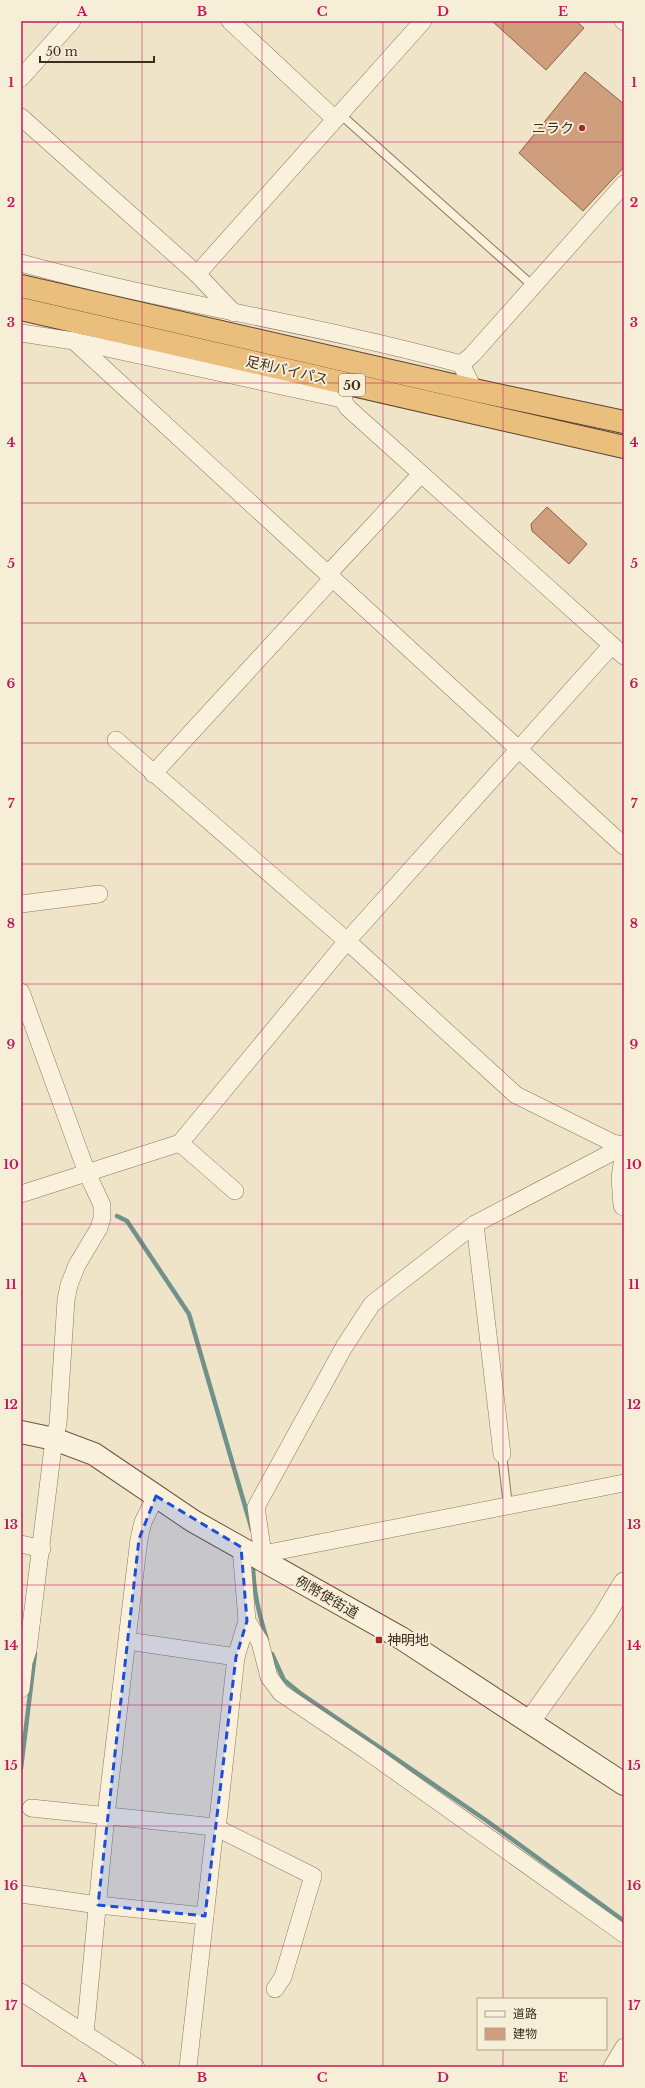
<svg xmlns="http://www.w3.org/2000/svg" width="645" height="2088" font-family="'Libre Baskerville','Noto Sans JP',serif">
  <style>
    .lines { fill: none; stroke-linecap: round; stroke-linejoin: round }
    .stream { stroke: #6f938a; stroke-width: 4.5 }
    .building { fill: #cf9f7d; stroke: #8d5f41 }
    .service-casing { stroke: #8d765c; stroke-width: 10 }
    .minor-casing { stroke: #8d765c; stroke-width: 18 }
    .tertiary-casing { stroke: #8d765c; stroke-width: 22 }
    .secondary-casing { stroke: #6f573f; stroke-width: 24 }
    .trunk-casing { stroke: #5b4430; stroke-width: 24 }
    .service { stroke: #faf1dc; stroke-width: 8 }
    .minor { stroke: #faf1dc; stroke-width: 17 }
    .tertiary { stroke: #faf1dc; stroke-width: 21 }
    .secondary { stroke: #faf1dc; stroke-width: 22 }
    .trunk { stroke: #eabe7c; stroke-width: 22 }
    .marked { fill: #1d4ed8; fill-opacity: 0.2; stroke: #1d4ed8; stroke-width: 3; stroke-dasharray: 8 5; stroke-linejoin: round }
    .grid { fill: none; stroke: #c2185b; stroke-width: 1; stroke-opacity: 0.55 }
    .poi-dot { fill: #9e2a2b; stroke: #f7eed8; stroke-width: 1.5 }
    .labels { text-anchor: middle; stroke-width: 4; stroke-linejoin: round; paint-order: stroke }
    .shield { fill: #f7eed8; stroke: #756857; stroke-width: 1 }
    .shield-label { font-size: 13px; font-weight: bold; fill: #3d2e20 }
    .poi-label { font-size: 14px; fill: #3d2e20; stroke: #f7eed8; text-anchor: end }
    .street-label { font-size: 14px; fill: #3d2e20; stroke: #f7eed8 }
    .neatline { fill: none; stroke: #c2185b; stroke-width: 1.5 }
    .grid-label { font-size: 13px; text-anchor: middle; font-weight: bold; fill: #c2185b }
  </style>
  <rect width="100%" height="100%" fill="#f0e4c8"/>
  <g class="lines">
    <!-- stream -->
    <g class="stream">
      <polyline points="117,1216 127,1221 189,1314 252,1530"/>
      <path d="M253 1563C253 1590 259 1614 267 1640"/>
      <polyline points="272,1654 284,1680 300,1693 487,1821 624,1921"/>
      <polyline points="21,1768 35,1653"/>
    </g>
  </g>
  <!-- building -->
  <g class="building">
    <polygon points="492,21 576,21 584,28 546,70"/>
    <polygon points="585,72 624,104 624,167 583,211 519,153"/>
    <polygon points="547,507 587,544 569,564 532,531 531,524"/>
  </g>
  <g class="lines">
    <!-- service casing -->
    <g class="service-casing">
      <g id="service">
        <polyline points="340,114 533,286"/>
        <polyline points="502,1454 508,1506"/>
      </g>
    </g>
    <!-- minor casing -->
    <g class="minor-casing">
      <g id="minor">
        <polyline points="230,21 335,119"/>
        <polyline points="623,21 624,22"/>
        <polyline points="21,78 72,21"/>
        <polyline points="21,117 197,274 234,313"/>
        <path d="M21 263C166 303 316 324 461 364L474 390"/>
        <polyline points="197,274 423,21"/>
        <polyline points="21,333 74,341 342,399"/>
        <polyline points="74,341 624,846"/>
        <polyline points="461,364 472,355 624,184"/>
        <polyline points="349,385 342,399 348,408 624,656"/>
        <polyline points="328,574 421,474"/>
        <polyline points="116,740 347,941 516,1095 613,1143 624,1145"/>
        <polyline points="153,774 333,578"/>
        <polyline points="21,904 99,894"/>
        <polyline points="21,992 87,1173 102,1205 102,1218 99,1228 77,1265 69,1285 66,1300 58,1424 54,1439 28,1650 24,1662 21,1689"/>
        <polyline points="180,1143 235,1191"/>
        <polyline points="21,1194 180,1143 347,941 612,645"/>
        <polyline points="475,1224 502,1454"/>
        <polyline points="21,1544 42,1549"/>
        <polyline points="263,1554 624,1483"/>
        <polyline points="254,1555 263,1554 256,1507 344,1347 372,1304 475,1224 624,1146"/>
        <polyline points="247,1621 260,1642 269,1677 281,1693 367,1751 624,1934"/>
        <polyline points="128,1641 236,1657"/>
        <polyline points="31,1808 215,1827 313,1876 283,1977 275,1989"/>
        <polyline points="21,1894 98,1905 205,1916"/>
        <polyline points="21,1992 136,2067"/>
        <polyline points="85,2034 106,1815 139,1539 143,1522 156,1496"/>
        <polyline points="188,2067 215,1827 218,1820 236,1657 247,1621 241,1547"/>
        <polyline points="612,2067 624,2047"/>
      </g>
    </g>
    <!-- tertiary casing -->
    <g class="tertiary-casing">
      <g id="tertiary">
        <polyline points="624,1164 622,1178 624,1205"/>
        <polyline points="530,1721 603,1618 624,1583"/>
      </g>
    </g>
    <!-- secondary casing -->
    <g class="secondary-casing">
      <polyline id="secondary" points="21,1432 54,1439 94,1454 193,1521 401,1638 624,1784"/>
    </g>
    <!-- trunk casing -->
    <g class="trunk-casing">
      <g id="trunk">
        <polyline points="21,286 474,390 624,422"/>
        <polyline points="21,309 624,447"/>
      </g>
    </g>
    <!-- service -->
    <use href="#service" class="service"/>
    <!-- minor -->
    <use href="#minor" class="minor"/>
    <!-- tertiary -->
    <use href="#tertiary" class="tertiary"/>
    <!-- secondary -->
    <use href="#secondary" class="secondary"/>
    <!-- trunk -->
    <use href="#trunk" class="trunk"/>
  </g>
  <!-- marked area -->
  <path class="marked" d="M156 1496 241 1547 247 1621 236 1657 205 1916 98 1905 139 1539Z"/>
  <!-- grid -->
  <path class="grid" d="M142 21V2067M262 21V2067M383 21V2067M503 21V1999M21 142H624M21 262H624M21 383H624M21 503H624M21 623H624M21 743H624M21 864H624M21 984H624M21 1104H624M21 1224H624M21 1345H624M21 1465H624M21 1585H624M21 1705H624M21 1826H624M21 1946H624M503 2049V2067"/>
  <!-- markers -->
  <g class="poi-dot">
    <circle cx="582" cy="128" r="4"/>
    <rect x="375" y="1636" width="8" height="8" rx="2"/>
  </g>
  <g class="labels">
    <!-- shield labels -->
    <rect class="shield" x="339" y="374" width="26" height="22" rx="3"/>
    <g class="shield-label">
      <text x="352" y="390">50</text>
    </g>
    <!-- poi labels -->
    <g class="poi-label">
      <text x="574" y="133">ニラク</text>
      <text x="387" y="1645" text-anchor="start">神明地</text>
    </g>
    <!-- street labels -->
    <g class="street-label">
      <text transform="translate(287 370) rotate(13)" y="5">足利バイパス</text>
      <text transform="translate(327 1597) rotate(30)" y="5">例幣使街道</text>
    </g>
  </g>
  <!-- border -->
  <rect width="645" height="2088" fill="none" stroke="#f7eed8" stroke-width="44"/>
  <!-- legend -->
  <rect x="477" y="1998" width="130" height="52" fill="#f7eed8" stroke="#ada18e"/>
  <rect x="485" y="2011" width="20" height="6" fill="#faf1dc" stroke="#ada18e"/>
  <text x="513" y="2018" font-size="12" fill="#3d2e20">道路</text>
  <rect x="485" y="2028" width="20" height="12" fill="#cf9f7d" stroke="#ada18e"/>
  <text x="513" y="2038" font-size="12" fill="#3d2e20">建物</text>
  <!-- scale -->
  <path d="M40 56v6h114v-6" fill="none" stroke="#3d2e20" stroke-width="2"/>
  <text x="46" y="56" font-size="12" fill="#3d2e20" stroke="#f7eed8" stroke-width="3" paint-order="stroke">50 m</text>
  <rect x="22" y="22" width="601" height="2044" class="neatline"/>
  <g class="grid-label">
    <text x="82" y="16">A</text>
    <text x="202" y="16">B</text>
    <text x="322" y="16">C</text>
    <text x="443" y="16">D</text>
    <text x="563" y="16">E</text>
    <text x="11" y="87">1</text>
    <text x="634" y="87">1</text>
    <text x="11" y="207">2</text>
    <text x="634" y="207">2</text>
    <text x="11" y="327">3</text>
    <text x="634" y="327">3</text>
    <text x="11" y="447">4</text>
    <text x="634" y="447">4</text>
    <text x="11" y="568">5</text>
    <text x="634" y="568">5</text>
    <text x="11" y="688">6</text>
    <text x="634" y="688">6</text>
    <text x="11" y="808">7</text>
    <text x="634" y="808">7</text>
    <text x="11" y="928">8</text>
    <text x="634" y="928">8</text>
    <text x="11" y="1049">9</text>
    <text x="634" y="1049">9</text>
    <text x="11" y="1169">10</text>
    <text x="634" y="1169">10</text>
    <text x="11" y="1289">11</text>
    <text x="634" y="1289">11</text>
    <text x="11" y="1409">12</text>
    <text x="634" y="1409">12</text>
    <text x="11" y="1529">13</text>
    <text x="634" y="1529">13</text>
    <text x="11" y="1650">14</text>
    <text x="634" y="1650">14</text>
    <text x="11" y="1770">15</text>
    <text x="634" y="1770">15</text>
    <text x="11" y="1890">16</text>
    <text x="634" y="1890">16</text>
    <text x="11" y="2010">17</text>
    <text x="634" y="2010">17</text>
    <text x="82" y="2082">A</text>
    <text x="202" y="2082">B</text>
    <text x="322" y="2082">C</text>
    <text x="443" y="2082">D</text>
    <text x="563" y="2082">E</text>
  </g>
</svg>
